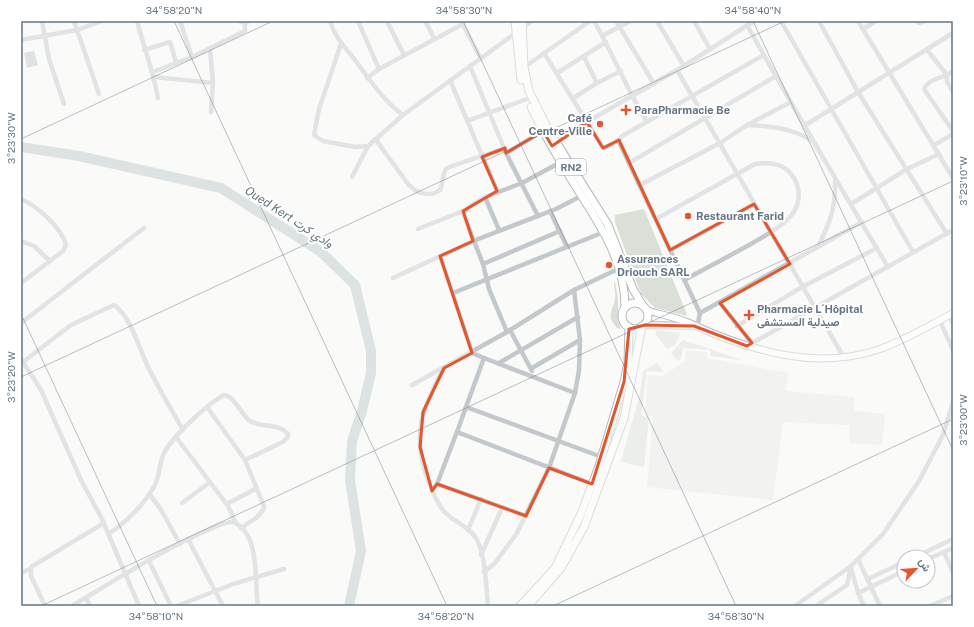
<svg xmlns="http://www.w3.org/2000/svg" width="974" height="627" font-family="'Public Sans',Vazirmatn,sans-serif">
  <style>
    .built { fill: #e8e9e9 }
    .green { fill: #dadfd7 }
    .water { fill: #bbc7cb }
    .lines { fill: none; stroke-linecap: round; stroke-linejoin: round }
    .river { stroke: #bbc7cb; stroke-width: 10 }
    .secondary-casing { stroke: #b3babf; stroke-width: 8 }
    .primary-casing { stroke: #b5babe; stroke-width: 9 }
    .street { stroke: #c3c8cc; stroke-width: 4.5 }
    .secondary { stroke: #fff; stroke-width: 6 }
    .primary { stroke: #fff; stroke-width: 7 }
    .marked { fill: none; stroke: #e4572e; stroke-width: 3; stroke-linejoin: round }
    .ticks { fill: none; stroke: #657683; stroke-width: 1; stroke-opacity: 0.45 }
    .poi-dot { fill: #e4572e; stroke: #fff; stroke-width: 1.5 }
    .labels { text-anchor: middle; stroke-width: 4; stroke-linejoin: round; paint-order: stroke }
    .shield { fill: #fff; stroke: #939fa8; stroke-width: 1 }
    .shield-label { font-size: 10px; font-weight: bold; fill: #657683 }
    .poi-label { font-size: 11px; font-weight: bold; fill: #657683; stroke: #fff; text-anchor: start }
    .water-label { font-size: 12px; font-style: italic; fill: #60757c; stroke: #fff }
    .neatline { fill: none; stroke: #657683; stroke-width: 1.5 }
    .ticks-label { font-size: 10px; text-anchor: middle; fill: #657683 }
  </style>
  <rect width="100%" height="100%" fill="#fafaf8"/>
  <!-- built -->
  <polygon class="built" points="686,350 707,352 706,358 788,373 786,391 854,397 854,411 885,414 882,445 849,443 850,425 783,422 773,500 647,487 653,417 645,413 648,375 663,376 685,361"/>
  <!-- green -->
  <g class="green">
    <polygon points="644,209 686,312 687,316 655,308 641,294 615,222 615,215"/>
    <path d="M615 281 618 299V322L621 329 617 328C606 315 612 313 615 299 616 295 614 288 614 283Z"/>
    <polygon points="657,330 680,333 676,344 667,349 655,334"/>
    <polygon points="683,340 742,360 711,356 710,350 683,348 681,359 678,361 671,353"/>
    <polygon points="657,363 664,372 647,371 641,415 649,418 644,467 621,462 640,394 643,371"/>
  </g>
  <!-- water -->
  <polygon class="water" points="34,51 38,65 27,68 24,53"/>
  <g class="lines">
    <!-- river -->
    <polyline class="river" points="21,147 79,156 221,188 321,252 355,285 371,351 371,373 362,411 352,441 350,480 361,551 349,606"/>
    <!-- secondary casing -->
    <g class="secondary-casing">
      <g id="secondary">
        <path d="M646 310C659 314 674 317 687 322 745 349 815 372 880 349 905 340 929 326 953 313"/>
        <polyline points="644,325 694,326"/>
      </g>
    </g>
    <!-- primary casing -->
    <g class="primary-casing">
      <g id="primary">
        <polyline points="515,21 521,80"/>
        <polyline points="522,21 524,67 529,91 548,129 608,225 633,289 643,306"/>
        <path d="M531 107C544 135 560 161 576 187 600 225 625 261 625 307"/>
        <circle cx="635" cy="316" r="13"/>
        <polyline points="520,606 555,568 581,514 599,466 624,382 628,363 629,327"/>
        <polyline points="528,606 561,568 584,527 624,418 642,326"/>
      </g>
    </g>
    <!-- street -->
    <g class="street">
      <polyline points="42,21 49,59 64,104"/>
      <polyline points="74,21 99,94"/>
      <path d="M137 21C144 47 153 71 158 98"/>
      <polyline points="180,21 192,57"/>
      <polyline points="239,21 245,23 249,21"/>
      <path d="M330 21C335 39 348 50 358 64 372 83 384 101 403 115"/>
      <polyline points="358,21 379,69 367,78"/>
      <polyline points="387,21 404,55"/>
      <polyline points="425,21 434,38"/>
      <polyline points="461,21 481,59"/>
      <path d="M594 21C613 54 627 90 647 122"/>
      <polyline points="616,21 654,84"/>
      <polyline points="657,21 684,66"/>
      <polyline points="694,21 710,49"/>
      <polyline points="781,21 913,252"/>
      <polyline points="819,21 858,92 947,234"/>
      <polyline points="858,21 953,178"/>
      <polyline points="916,21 919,23 925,21"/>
      <path d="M747 25C793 107 840 187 888 267"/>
      <polyline points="863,29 876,21"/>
      <polyline points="602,36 630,21"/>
      <polyline points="21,40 77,30 102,21"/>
      <polyline points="341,44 319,109 314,135 323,141 355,147 368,146 403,115 532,21"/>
      <polyline points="210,48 213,83 211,112"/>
      <polyline points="144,50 170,42 176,62"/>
      <path d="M927 50 947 75C939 78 928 80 924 89L953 131"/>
      <polyline points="544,53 602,146 604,148 619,140"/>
      <polyline points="584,57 597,83 621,71"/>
      <polyline points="470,66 506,153 538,216"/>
      <polyline points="523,68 590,21"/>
      <polyline points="379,69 463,24"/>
      <polyline points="677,70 843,356"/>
      <polyline points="953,71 947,75 947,82 953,92"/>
      <polyline points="153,72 192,57 245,31 245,23"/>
      <polyline points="557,73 606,42"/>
      <polyline points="154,77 213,83"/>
      <polyline points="450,80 497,191"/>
      <polyline points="572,99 597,83"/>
      <polyline points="467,121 527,99"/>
      <path d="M747 125C771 126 792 128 813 141"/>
      <polyline points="804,126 953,33"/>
      <path d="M376 140 408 184C416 193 429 198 440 190 443 184 442 175 446 169 449 166 496 152 505 148"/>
      <polyline points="555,143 587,122 684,66 754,21"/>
      <polyline points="934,145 953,134"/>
      <polyline points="506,153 543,131"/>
      <polyline points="629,163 776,76"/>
      <polyline points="352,177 368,146"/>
      <polyline points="640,185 720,143 747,125 791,102"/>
      <path d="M21 199C36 205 62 228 66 245L63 251 21 283"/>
      <polyline points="851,204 907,169 939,154"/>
      <polyline points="550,211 567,247"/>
      <path d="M656 219 755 164C767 162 783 163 791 174 802 187 801 206 789 218 779 229 764 236 751 244 729 256 707 268 684 280"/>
      <polyline points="418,229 463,211"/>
      <polyline points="499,230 485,197 522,183 561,162"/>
      <polyline points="21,241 34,246 50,261"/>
      <path d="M818 247C830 222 836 208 835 180"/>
      <polyline points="670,250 754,204"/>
      <polyline points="440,256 472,353 484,358 466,407 602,457"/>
      <polyline points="483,264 560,231"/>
      <polyline points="393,278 473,241 556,209 583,195"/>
      <polyline points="453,293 604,232"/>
      <polyline points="720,303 752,343"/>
      <polyline points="700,313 862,222"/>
      <polyline points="949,315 953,324"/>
      <polyline points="940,321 953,350"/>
      <polyline points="21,323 144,228"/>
      <polyline points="737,326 802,287 877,248"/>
      <polyline points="697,328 700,313 620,144 619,140 622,136 764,55"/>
      <polyline points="510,330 532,371"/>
      <polyline points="507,332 574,290 620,268"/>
      <polyline points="747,346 953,230"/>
      <polyline points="484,358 575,393"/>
      <polyline points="21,359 41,390 81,480 102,519 139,606"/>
      <path d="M23 362 71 325 114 305C130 315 140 350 148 367 159 389 171 409 183 430"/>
      <polyline points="499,363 578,317"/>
      <path d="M444 368C422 407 411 436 428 480 432 491 436 502 443 510 452 522 470 526 477 540 486 557 486 587 488 606"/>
      <polyline points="532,368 580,340"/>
      <polyline points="412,385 507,332 489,289 483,264 463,213 467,208 485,197"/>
      <polyline points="207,407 245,460 264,506 264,509 256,518 241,528"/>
      <polyline points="457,432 466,407"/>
      <polyline points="176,437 228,506 236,523"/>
      <polyline points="437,484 526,516"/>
      <polyline points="432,491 437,484 457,432 592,484"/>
      <polyline points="149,494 160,508 180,544"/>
      <polyline points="182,503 210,482"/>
      <polyline points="227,504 257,488"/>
      <polyline points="468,530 481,499"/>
      <path d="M109 534C127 521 144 505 155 485 160 475 159 463 164 453 173 436 207 404 224 395 235 396 241 415 250 421 262 428 279 423 288 434V437L283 442 245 460"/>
      <polyline points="188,539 223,606"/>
      <polyline points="944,552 953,572"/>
      <polyline points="481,555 502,508"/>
      <polyline points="915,557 953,539"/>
      <polyline points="858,559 880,606"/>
      <polyline points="928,559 953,548"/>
      <polyline points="149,561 171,606"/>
      <polyline points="851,568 858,593 864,606"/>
      <polyline points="484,572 495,563 517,533 549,468 575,393 579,370 580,340 574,290"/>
      <polyline points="21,573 30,569"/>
      <polyline points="868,579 904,562"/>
      <polyline points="858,593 904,571"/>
      <polyline points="86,598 90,606"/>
      <polyline points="45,606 31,576 31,567 104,523"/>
      <path d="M72 606C115 580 156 554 201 533 211 529 222 522 233 522 261 534 254 581 258 606"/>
      <polyline points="177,606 233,584 284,569"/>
      <polyline points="795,606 851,566 883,534 919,481 943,435 953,402"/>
      <polyline points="816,606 847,585 851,566"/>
      <polyline points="930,606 953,596"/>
    </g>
    <!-- secondary -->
    <use href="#secondary" class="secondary"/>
    <!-- primary -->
    <use href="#primary" class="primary"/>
  </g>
  <!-- marked area -->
  <path d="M0 0H974V627H0ZM587 122 603 148 619 140 670 250 754 204 790 264 720 303 752 343 747 346 694 326 645 325 629 329 624 382 592 484 549 468 526 516 437 484 432 491 420 447 423 412 444 368 472 353 440 256 473 241 463 211 497 191 482 157 505 148 506 153 543 131 552 146Z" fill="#fafaf8" fill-opacity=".55" fill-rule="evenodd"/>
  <path class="marked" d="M587 122 603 148 619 140 670 250 754 204 790 264 720 303 752 343 747 346 694 326 645 325 629 329 624 382 592 484 549 468 526 516 437 484 432 491 420 447 423 412 444 368 472 353 440 256 473 241 463 211 497 191 482 157 505 148 506 153 543 131 552 146Z"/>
  <!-- ticks -->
  <path class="ticks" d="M174 21 447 606M463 21 736 606M753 21 953 450M21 139 273 21M21 314 157 606M21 377 785 21M41 606 953 181M553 606 953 419"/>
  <!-- markers -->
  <g class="poi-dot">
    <path d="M624 104h4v4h4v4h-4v4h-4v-4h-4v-4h4z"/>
    <circle cx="600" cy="124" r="4"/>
    <circle cx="688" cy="216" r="4"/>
    <circle cx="609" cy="265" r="4"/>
    <path d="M747 309h4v4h4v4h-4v4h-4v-4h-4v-4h4z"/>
  </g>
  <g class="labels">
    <!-- shield labels -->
    <rect class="shield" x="556" y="159" width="30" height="16" rx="3"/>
    <g class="shield-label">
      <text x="571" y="171">RN2</text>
    </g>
    <!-- poi labels -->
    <g class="poi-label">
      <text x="634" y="114">ParaPharmacie Be</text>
      <text x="592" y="122" text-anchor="end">Café<tspan x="592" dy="13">Centre-Ville</tspan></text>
      <text x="696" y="220">Restaurant Farid</text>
      <text x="617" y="263">Assurances<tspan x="617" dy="13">Driouch SARL</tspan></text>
      <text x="757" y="313">Pharmacie L´Hôpital<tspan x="757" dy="13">صيدلية المستشفى</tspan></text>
    </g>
    <!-- water labels -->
    <g class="water-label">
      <text transform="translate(289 217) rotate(33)" y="4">Oued Kert وادي كرت</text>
    </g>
  </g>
  <!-- border -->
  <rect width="974" height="627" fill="none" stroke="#ffffff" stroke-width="44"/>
  <!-- north arrow -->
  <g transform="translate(916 569) rotate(65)"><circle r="19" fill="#ffffff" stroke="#c1c8cd"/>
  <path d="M0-3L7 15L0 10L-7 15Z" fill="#e4572e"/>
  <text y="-6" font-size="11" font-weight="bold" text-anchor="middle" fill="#657683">ش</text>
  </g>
  <rect x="22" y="22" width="930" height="583" class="neatline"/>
  <g class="ticks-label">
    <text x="174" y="14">34°58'20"N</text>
    <text x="464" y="14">34°58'30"N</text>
    <text x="753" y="14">34°58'40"N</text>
    <text transform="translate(11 138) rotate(-90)" y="4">3°23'30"W</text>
    <text transform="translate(963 181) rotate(-90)" y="4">3°23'10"W</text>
    <text transform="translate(11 377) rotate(-90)" y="4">3°23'20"W</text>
    <text transform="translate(963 420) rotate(-90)" y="4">3°23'00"W</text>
    <text x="156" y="620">34°58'10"N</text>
    <text x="446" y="620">34°58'20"N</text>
    <text x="736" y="620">34°58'30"N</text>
  </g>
</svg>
